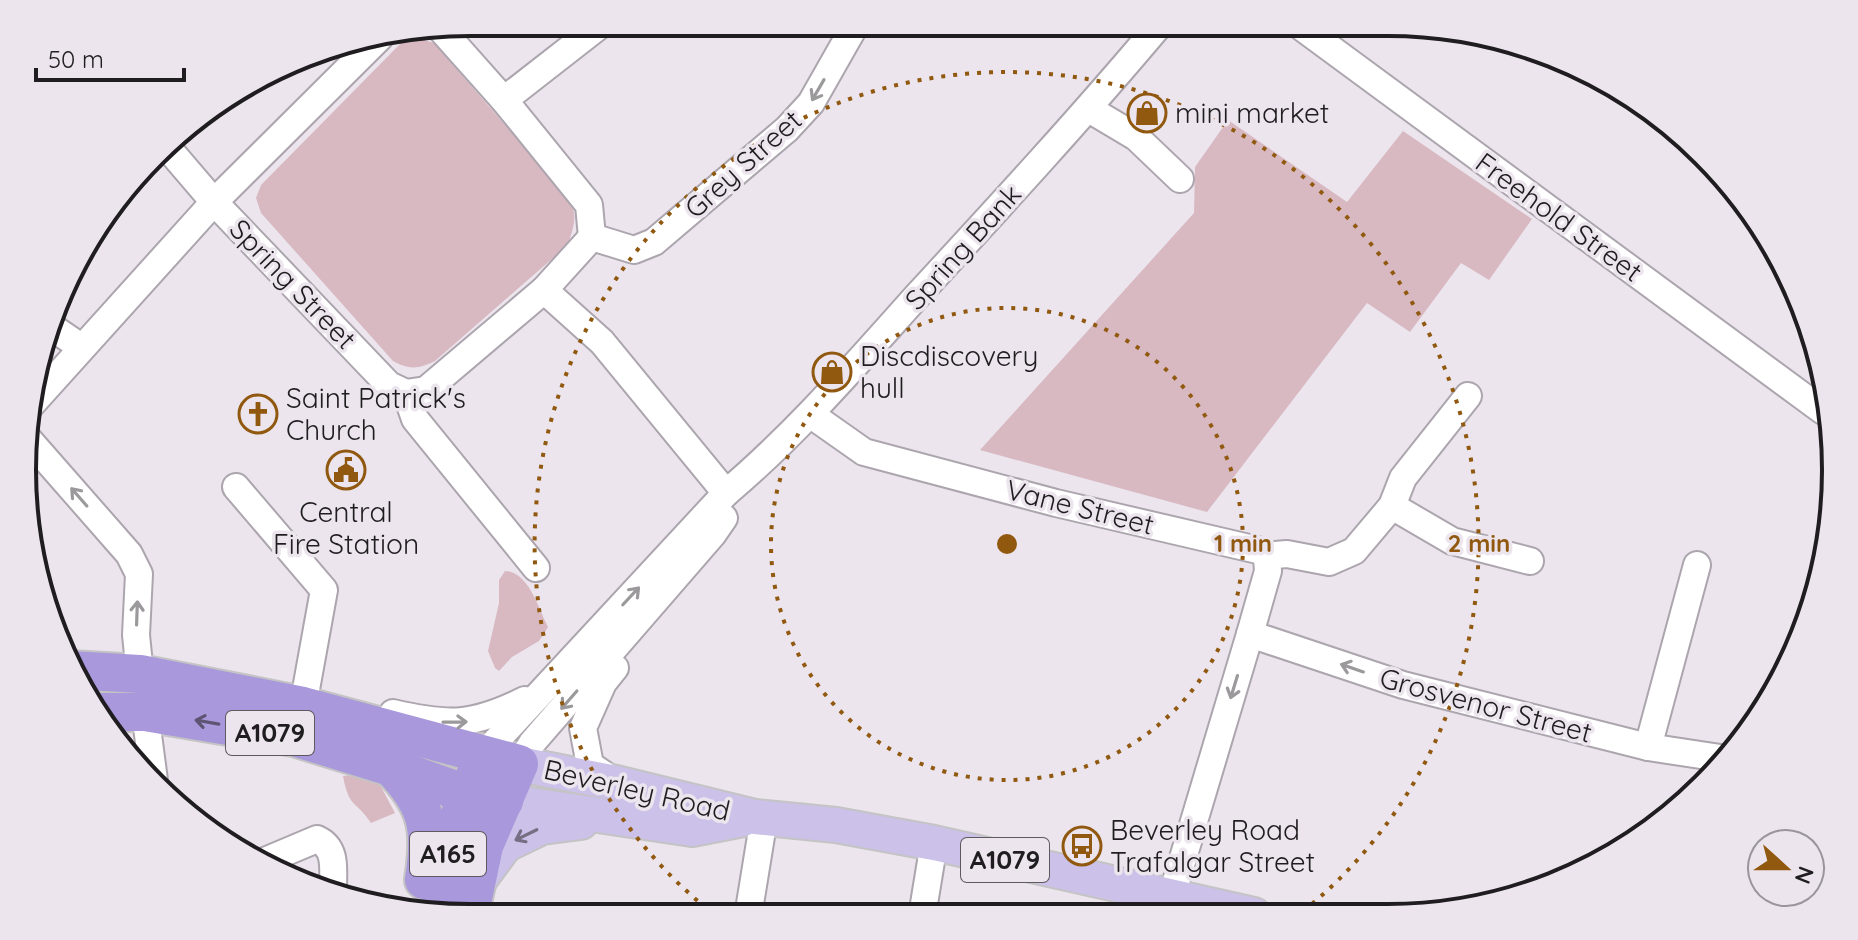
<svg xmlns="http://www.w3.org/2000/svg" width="1858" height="940" font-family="Quicksand,sans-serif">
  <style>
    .green { fill: #d8b9c1 }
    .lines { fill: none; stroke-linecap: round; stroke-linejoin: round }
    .minor-casing { stroke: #aca5ae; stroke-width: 30 }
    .major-casing { stroke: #c5c4c5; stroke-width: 38 }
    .highway-casing { stroke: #c5c4c5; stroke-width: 42 }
    .minor { stroke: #fff; stroke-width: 26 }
    .major { stroke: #cbc1e9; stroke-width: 34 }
    .highway { stroke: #a998db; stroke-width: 38 }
    .oneway { stroke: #9b999b }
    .oneway2 { stroke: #5e5474 }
    .oneway3 { stroke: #766f84 }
    .ring { fill: none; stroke: #90590f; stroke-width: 4; stroke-dasharray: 4 8 }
    .labels { text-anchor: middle; stroke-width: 7; stroke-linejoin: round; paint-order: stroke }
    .shield { fill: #ece5ee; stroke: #5d595e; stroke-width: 2 }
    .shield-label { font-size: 26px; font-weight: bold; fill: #201d20 }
    .poi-label { font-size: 28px; fill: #201d20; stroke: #ece5ee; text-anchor: start }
    .street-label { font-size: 28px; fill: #201d20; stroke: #ece5ee }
    .rim { fill: none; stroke: #201d20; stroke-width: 4 }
    .centre { fill: #90590f; stroke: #ece5ee; stroke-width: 4 }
    .ring-label { font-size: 24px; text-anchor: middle; font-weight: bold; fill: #90590f; stroke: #ece5ee; stroke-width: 7; stroke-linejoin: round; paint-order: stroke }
  </style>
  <rect width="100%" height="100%" fill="#ece5ee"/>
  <!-- green -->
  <g class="green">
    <path d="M418 38 434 43 567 196C579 214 574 225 568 245L435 361C419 369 409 370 393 361L261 213 256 198 261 185 403 41Z"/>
    <polygon points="1228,120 1347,202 1403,131 1532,219 1489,280 1461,263 1410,332 1367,303 1207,512 980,450 1194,213 1195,167"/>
    <path d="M505 571C529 572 538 608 548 627L539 641 512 657 499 671 495 668 488 651 499 603V580Z"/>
    <path d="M361 774 379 783 395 813 371 823C356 800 349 809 343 776Z"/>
  </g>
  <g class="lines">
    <!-- minor casing -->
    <g class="minor-casing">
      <g id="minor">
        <polyline points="1296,23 1823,411"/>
        <polyline points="439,27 504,100 589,205 592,237"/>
        <polyline points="504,100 604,22"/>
        <polyline points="1089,109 1136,137 1180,179"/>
        <polyline points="167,147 214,202 389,385 406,393 415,419 536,568"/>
        <polyline points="592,237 634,250 654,242 787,129 811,103 857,22"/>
        <polyline points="544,290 602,342 726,493"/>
        <polyline points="53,328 81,347"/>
        <polyline points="406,393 426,390 544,290 592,237"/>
        <polyline points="30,406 214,202 380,37"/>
        <polyline points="810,414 864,452 1056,503 1262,551 1267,558"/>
        <polyline points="29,440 129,554 139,574 136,635 140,674"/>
        <polyline points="236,487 324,590 303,706"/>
        <polyline points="1392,506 1452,541 1530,561"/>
        <polyline points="1267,558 1275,555 1287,554 1329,562 1354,551 1392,506 1403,478 1468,396"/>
        <polyline points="1250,634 1403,685 1648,747 1727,759"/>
        <polyline points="615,668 603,683 583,728 590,765 615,782"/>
        <polyline points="145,712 155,788"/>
        <path d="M393 713C449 726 473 726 525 700"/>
        <polyline points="1648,747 1697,565"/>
        <path d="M484 754 726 493C796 434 856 364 917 296 1000 206 1082 117 1161 23"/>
        <polyline points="519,764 532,743 713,534 724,518"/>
        <path d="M260 863 317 839C337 848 333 869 333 888"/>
        <polyline points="1172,895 1250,634 1268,571 1267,558"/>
        <polyline points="748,916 764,818"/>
        <polyline points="922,916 934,843"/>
      </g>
    </g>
    <!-- major casing -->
    <g class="major-casing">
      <g id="major">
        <polyline points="519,764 616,783 755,817 836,825 934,843 1254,915"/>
        <polyline points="504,801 692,829 743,819"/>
        <polyline points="477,883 505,845 542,827 581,822"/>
      </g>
    </g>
    <!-- highway casing -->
    <g class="highway-casing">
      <g id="highway">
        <polyline points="70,670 140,674 303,706 519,764 484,846 469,917"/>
        <polyline points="99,712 145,712 294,737 391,767 469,795 504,801"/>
        <path d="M391 767C428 805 432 829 424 880"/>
        <polyline points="439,916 450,840 477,771"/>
      </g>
    </g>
    <!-- minor -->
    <use href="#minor" class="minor"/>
    <!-- major -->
    <use href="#major" class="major"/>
    <!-- highway -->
    <use href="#highway" class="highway"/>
  </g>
  <!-- one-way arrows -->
  <defs><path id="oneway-shaft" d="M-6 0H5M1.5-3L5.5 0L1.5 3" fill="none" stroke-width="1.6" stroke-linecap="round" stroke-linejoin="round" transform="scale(2)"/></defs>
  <g class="oneway">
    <use href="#oneway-shaft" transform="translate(818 90) rotate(120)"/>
    <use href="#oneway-shaft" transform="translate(79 497) rotate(-131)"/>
    <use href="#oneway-shaft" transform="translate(631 596) rotate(-47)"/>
    <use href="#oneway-shaft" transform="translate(137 613) rotate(-88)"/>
    <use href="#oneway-shaft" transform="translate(1352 668) rotate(-161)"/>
    <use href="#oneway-shaft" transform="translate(1234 687) rotate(107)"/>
    <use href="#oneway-shaft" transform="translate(569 700) rotate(131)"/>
    <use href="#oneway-shaft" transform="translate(455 722) rotate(-1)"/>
  </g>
  <use class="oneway2" href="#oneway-shaft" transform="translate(207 722) rotate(-170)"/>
  <use class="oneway3" href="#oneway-shaft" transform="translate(526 835) rotate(154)"/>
  <!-- distance rings -->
  <g class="ring">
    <circle cx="1007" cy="544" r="236"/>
    <path d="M716 916A472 472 0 1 1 1301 913"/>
  </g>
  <!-- icons -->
  <defs>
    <g id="shop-ring" transform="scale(2)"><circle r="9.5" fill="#ece5ee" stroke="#90590f" stroke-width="1.5"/><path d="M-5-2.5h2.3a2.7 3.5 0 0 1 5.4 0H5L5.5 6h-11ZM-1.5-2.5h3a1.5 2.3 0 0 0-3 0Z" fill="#90590f"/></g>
    <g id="church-ring" transform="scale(2)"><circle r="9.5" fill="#ece5ee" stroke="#90590f" stroke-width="1.5"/><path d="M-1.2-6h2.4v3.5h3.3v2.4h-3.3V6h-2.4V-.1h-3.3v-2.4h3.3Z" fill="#90590f"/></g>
    <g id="civic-ring" transform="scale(2)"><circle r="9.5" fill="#ece5ee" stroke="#90590f" stroke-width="1.5"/><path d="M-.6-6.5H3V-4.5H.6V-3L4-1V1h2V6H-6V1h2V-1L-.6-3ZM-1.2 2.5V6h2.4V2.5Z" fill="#90590f"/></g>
    <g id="bus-ring" transform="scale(2)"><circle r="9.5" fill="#ece5ee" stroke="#90590f" stroke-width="1.5"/><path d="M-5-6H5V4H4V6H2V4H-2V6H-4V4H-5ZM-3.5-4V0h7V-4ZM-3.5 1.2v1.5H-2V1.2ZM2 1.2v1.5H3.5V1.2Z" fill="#90590f"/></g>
  </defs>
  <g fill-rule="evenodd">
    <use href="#shop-ring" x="1147" y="113"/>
    <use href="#shop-ring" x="832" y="372"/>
    <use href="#church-ring" x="258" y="414"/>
    <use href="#civic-ring" x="346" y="470"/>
    <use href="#bus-ring" x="1082" y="846"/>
  </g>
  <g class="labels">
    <!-- shield labels -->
    <g class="shield">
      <rect x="226" y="711" width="88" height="44" rx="6"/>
      <rect x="410" y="832" width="76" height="44" rx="6"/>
      <rect x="961" y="838" width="88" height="44" rx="6"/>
    </g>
    <g class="shield-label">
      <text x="270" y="742">A1079</text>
      <text x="448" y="863">A165</text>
      <text x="1005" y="869">A1079</text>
    </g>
    <!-- poi labels -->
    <g class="poi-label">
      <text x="1175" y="123">mini market</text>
      <text x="860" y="366">Discdiscovery<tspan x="860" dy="32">hull</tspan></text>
      <text x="286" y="408">Saint Patrick's<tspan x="286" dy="32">Church</tspan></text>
      <text x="346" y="522" text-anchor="middle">Central<tspan x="346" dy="32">Fire Station</tspan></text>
      <text x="1110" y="840">Beverley Road<tspan x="1110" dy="32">Trafalgar Street</tspan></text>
    </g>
    <!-- street labels -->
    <g class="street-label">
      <text transform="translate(743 164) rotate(-42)" y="10">Grey Street</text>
      <text transform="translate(1559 217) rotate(36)" y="10">Freehold Street</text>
      <text transform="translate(963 247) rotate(-48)" y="10">Spring Bank</text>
      <text transform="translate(293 284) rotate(46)" y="10">Spring Street</text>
      <text transform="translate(1080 507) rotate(14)" y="10">Vane Street</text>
      <text transform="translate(1486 705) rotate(15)" y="10">Grosvenor Street</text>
      <text transform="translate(637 790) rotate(13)" y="10">Beverley Road</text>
    </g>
  </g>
  <!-- crop -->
  <path d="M0 0H1858V940H0ZM470 36H1388A434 434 0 0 1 1822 470V470A434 434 0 0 1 1388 904H470A434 434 0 0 1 36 470V470A434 434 0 0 1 470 36Z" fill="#ece5ee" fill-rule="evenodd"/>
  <path class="rim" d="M470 36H1388A434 434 0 0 1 1822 470V470A434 434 0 0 1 1388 904H470A434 434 0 0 1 36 470V470A434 434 0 0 1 470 36Z"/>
  <circle cx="1007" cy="544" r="12" class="centre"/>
  <g class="ring-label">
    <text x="1243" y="552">1 min</text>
    <text x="1479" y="552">2 min</text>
  </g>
  <!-- north arrow -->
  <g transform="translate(1786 868) rotate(111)"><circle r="38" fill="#ece5ee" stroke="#9a959c" stroke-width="2"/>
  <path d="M0-6L14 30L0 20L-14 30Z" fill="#90590f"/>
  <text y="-12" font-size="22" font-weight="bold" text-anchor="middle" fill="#201d20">N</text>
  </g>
  <!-- scale -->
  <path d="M36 68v12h148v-12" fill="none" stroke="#201d20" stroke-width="4"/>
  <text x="48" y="68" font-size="24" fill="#201d20" stroke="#ece5ee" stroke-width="6" paint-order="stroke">50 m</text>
</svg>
